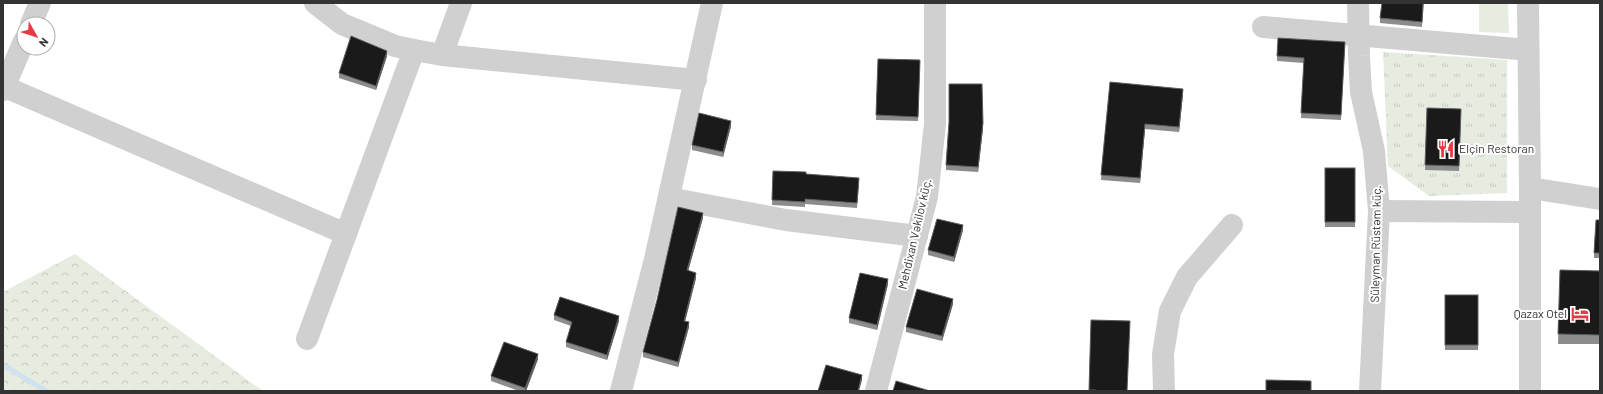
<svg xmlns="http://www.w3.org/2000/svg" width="1603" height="394" font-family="Barlow,sans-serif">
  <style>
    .green { fill: #e6ecdf }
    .forest { fill: url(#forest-crowns) }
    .park { fill: url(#park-tufts) }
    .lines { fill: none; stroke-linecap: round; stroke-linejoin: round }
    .stream { stroke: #cfe2ee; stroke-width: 5 }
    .minor { stroke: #d0d0d0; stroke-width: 22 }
    .wall { fill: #8c8c8c }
    .shaded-wall { fill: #5f5f5f }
    .building { fill: #1a1a1a; stroke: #5f5f5f }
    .labels { text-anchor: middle; stroke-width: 4; stroke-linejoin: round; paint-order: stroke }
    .poi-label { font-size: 12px; fill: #333; stroke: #fff; text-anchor: start }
    .street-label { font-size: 12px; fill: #333; stroke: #fff }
  </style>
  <defs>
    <pattern id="forest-crowns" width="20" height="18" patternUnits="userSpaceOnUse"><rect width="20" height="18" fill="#e6ecdf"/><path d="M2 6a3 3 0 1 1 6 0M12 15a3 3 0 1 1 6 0" fill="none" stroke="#c6cbc0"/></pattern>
    <pattern id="park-tufts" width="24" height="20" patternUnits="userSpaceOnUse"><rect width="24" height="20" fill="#e6ecdf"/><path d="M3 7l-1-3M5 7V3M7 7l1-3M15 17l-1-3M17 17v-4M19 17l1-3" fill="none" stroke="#c6cbc0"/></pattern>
  </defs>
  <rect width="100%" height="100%" fill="#fff"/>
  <!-- green -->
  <polygon class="green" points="1479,3 1508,3 1509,33 1479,32"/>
  <!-- forest -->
  <polygon class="forest" points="75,254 263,391 3,391 3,292"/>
  <!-- park -->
  <polygon class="park" points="1383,52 1507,60 1507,193 1429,196 1388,166"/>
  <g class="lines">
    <!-- stream -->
    <polyline class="stream" points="3,365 46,391"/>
    <!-- minor -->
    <g class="minor">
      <polyline points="315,3 342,24 395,46 414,50 442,55 696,80"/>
      <polyline points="1358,3 1359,56 1361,92 1374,151 1379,211 1370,391"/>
      <polyline points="1528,3 1530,188 1530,391"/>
      <polyline points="31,24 40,3"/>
      <polyline points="1263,27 1528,50"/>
      <polyline points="442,55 461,3"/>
      <polyline points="3,86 346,234"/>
      <polyline points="3,90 24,41"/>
      <polyline points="1530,188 1600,199"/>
      <polyline points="669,198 786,220 917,236"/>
      <polyline points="1379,211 1530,212"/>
      <polyline points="307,339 414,50"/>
      <polyline points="621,391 655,259 712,3"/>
      <polyline points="876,391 927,197 935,124 935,3"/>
      <polyline points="1164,391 1163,354 1170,311 1187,277 1232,225"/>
    </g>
  </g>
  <!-- wall -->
  <g class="wall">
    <polygon points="1424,3 1422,27 1380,23 1380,18"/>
    <polygon points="1345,42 1341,120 1301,118 1304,63 1277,61 1277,56"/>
    <polygon points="387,56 376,90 339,78 339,73"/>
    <polygon points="878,59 920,60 918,121 876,120"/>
    <polygon points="1110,82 1183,94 1179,132 1145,129 1140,183 1101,180"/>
    <polygon points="1427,108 1461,109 1459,171 1425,170"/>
    <polygon points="731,126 723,157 692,150 692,145"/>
    <polygon points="983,128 978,172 946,170 946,165"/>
    <rect x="1325" y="168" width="30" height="59"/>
    <polygon points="773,171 806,174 859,183 857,208 805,204 805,207 772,205"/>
    <polygon points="703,218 688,271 696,278 685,321 689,327 678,367 643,357 643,352"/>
    <polygon points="1600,220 1600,258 1594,258 1594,253"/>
    <polygon points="963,230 954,262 928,255 928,250"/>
    <polygon points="1560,270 1600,271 1600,344 1558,344"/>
    <polygon points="888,284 877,330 849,323 849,318"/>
    <rect x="1445" y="295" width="33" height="55"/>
    <polygon points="953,304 942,341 906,332 906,327"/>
    <polygon points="554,315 619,321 607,360 566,347 566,342 571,326 554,320"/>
    <polygon points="1091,320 1127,391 1089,391"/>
    <polygon points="538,359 526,391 519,391 491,381 491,376"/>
  </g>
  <!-- shaded-wall -->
  <g class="shaded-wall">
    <polygon points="387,51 387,56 376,90 376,86"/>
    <polygon points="1183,89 1183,94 1179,132 1179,127"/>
    <polygon points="731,121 731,126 723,157 723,152"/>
    <polygon points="983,123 983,128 978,172 978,167"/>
    <polygon points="1145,124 1145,129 1140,183 1140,178"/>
    <polygon points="703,213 703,218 687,275 687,270"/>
    <polygon points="963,225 963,230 954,262 954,257"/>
    <polygon points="696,273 696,278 684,326 684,321"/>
    <polygon points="888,279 888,284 877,330 877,325"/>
    <polygon points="953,299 953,304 942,341 942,336"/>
    <polygon points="619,316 619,321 607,360 607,355"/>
    <polygon points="689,322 689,327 678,367 678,362"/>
    <polygon points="538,354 538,359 526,391 525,391 525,388"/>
    <polygon points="862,375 862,380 859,391 858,391"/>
  </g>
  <!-- building -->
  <g class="building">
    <polygon points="1382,3 1423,3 1422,22 1380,18"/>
    <polygon points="351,36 387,51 376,86 339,73"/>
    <polygon points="1278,38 1345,42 1341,115 1301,113 1304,58 1277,56"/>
    <polygon points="878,59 920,60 918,117 876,115"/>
    <polygon points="1110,82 1183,89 1179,127 1145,124 1140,178 1101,175"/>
    <polygon points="949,84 982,84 983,123 978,167 946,165 949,122"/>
    <polygon points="1427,108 1461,109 1459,166 1425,165"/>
    <polygon points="699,113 731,121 723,152 692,145"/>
    <rect x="1325" y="168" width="30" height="54"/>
    <polygon points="773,171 806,172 806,174 859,178 857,203 805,199 805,202 772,200"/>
    <polygon points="678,207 703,213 687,270 696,273 684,321 689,322 678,362 643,352 657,300"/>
    <polygon points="937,219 963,225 954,257 928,250"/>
    <polygon points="1596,220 1600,220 1600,253 1594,253"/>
    <polygon points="1560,270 1600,271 1600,335 1558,334"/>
    <polygon points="860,273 888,279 877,325 849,318"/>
    <polygon points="917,289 953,299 942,336 906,327"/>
    <rect x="1445" y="295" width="33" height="50"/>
    <polygon points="560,297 619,316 607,355 566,342 572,322 554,315"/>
    <polygon points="1091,320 1130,321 1127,391 1096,391 1096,390 1089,390"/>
    <polygon points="504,342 538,354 525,388 491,376"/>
    <polygon points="826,365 862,375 858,391 818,391"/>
    <polygon points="1266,380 1311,381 1311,391 1266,391"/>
    <polygon points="896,381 930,391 893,391"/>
  </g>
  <!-- icons -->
  <defs>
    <g id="restaurant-bare" transform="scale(1.38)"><path d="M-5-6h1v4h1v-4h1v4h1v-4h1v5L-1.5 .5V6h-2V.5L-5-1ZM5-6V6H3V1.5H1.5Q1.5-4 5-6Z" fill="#e63946" stroke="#fff" stroke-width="2.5" paint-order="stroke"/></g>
    <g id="hotel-bare" transform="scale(1.38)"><path d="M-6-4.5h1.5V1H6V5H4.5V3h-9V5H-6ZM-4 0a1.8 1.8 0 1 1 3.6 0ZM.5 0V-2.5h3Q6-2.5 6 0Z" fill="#e63946" stroke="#fff" stroke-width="2.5" paint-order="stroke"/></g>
  </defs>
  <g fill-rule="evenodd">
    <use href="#restaurant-bare" x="1446" y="149"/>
    <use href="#hotel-bare" x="1580" y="314"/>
  </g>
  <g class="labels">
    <!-- poi labels -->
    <g class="poi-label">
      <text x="1459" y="153">Elçin Restoran</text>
      <text x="1567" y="318" text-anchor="end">Qazax Otel</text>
    </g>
    <!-- street labels -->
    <g class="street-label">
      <text transform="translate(915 234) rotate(-77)" y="4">Mehdixan Vəkilov küç.</text>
      <text transform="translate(1376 244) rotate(-89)" y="4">Süleyman Rüstəm küç.</text>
    </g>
  </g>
  <!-- border -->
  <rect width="1603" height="394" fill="none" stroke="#333333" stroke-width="8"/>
  <!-- north arrow -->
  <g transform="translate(36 36) rotate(129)"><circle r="19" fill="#ffffff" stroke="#adadad"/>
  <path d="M0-3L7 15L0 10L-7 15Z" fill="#e63946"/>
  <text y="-6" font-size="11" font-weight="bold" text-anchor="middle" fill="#333333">N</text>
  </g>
</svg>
